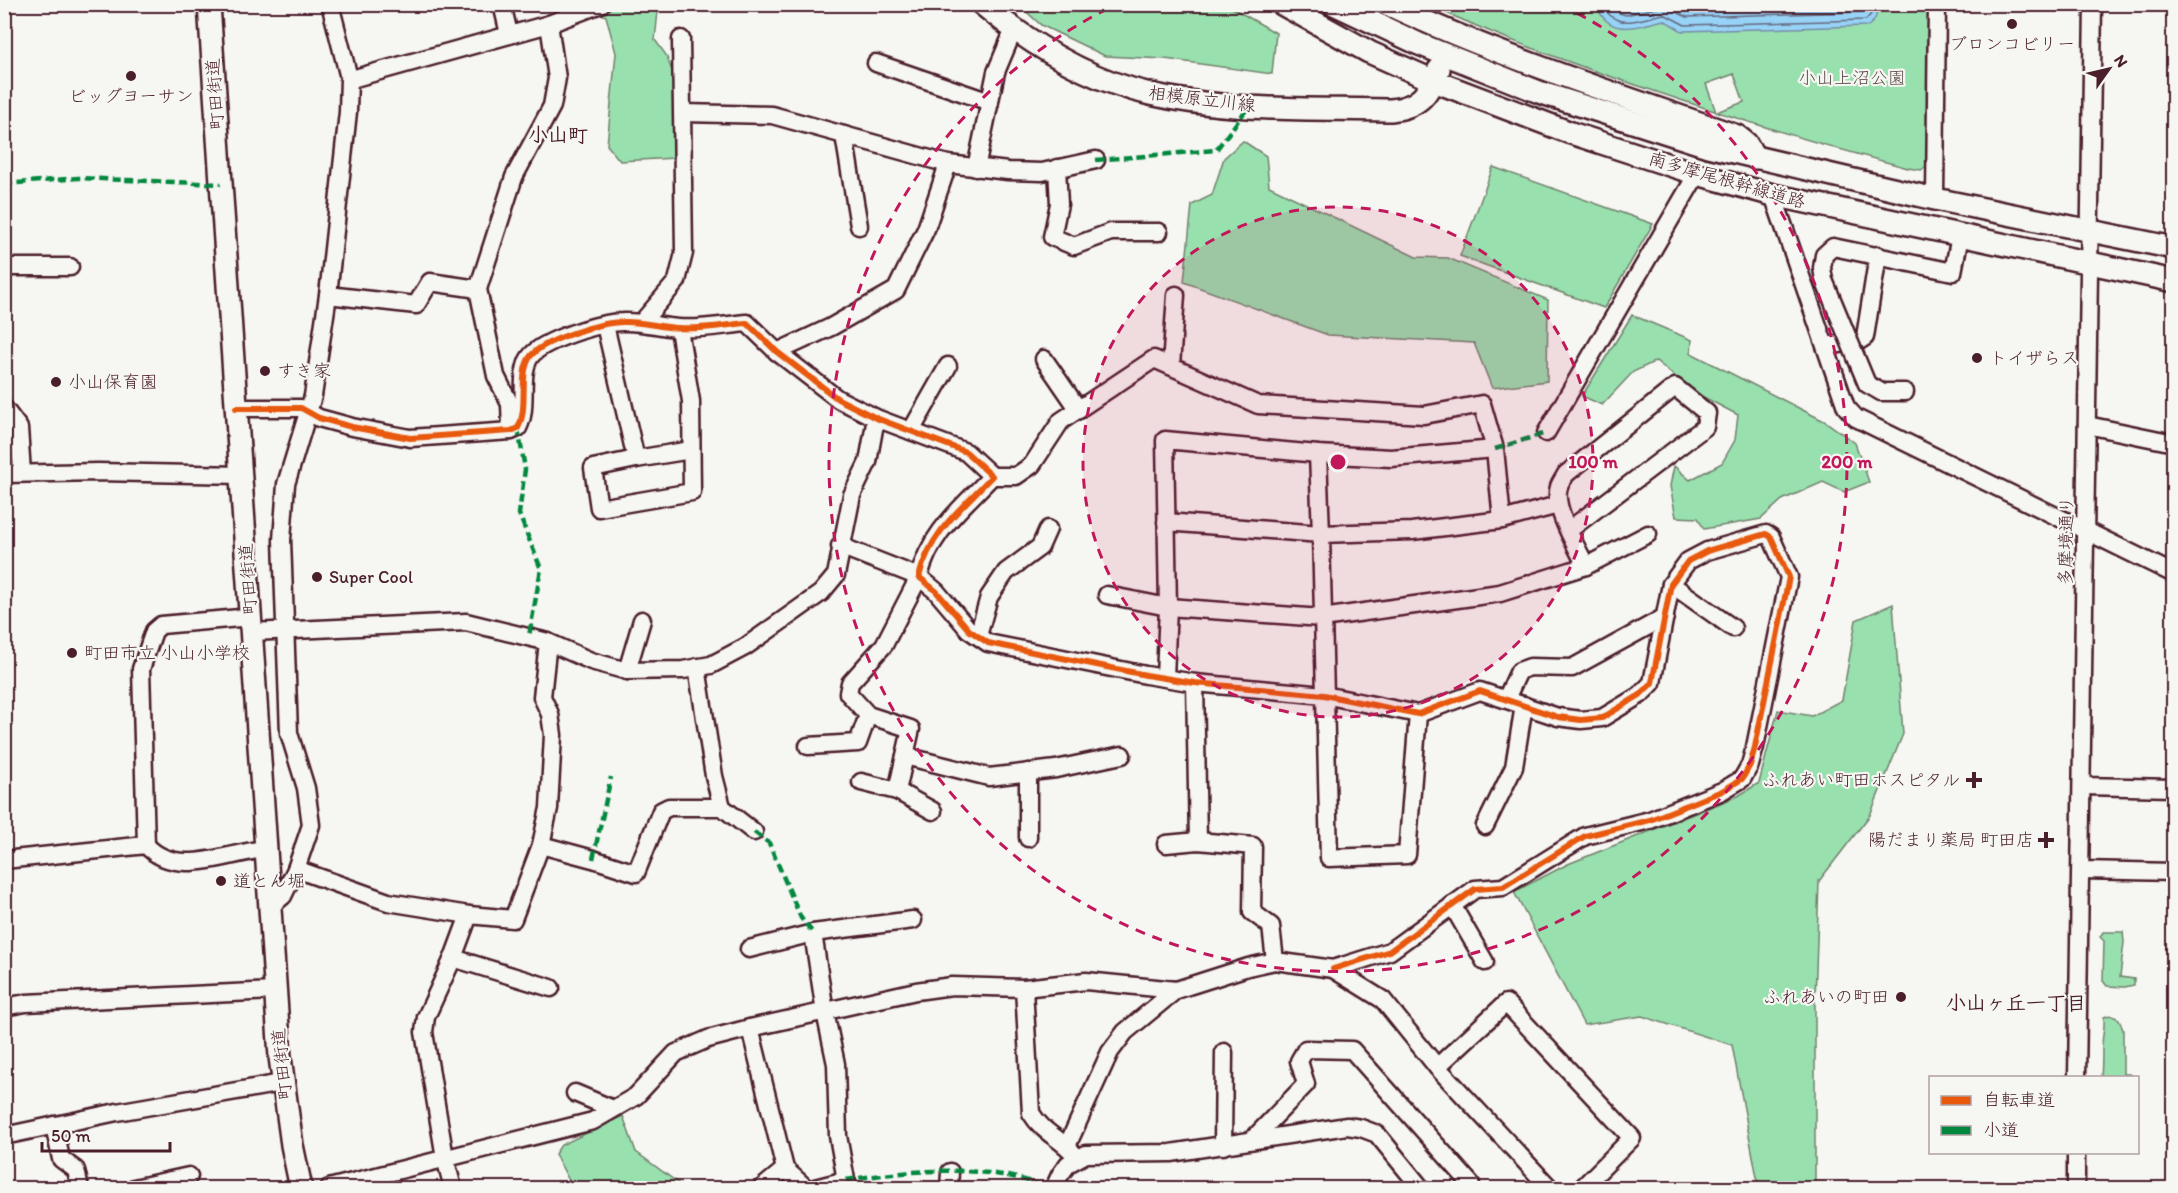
<svg xmlns="http://www.w3.org/2000/svg" width="2178" height="1193" font-family="Itim,'Klee One',sans-serif">
  <style>
    .green { fill: #98e0ae; stroke: #71806c; stroke-width: 1.5; fill-rule: evenodd }
    .water { fill: #96d3f7; stroke: #788ba5; stroke-width: 1.5 }
    .lines { fill: none; stroke-linecap: round; stroke-linejoin: round }
    .shore { stroke: #68677d; stroke-width: 1.5 }
    .minor-casing { stroke: #4a1f2b; stroke-width: 21 }
    .major-casing { stroke: #4a1f2b; stroke-width: 26 }
    .minor { stroke: #f6f6f2; stroke-width: 16 }
    .major { stroke: #f6f6f2; stroke-width: 21 }
    .minor-bridge-casing { stroke: #4a1f2b; stroke-width: 21; stroke-linecap: butt }
    .minor-bridge { stroke: #f6f6f2; stroke-width: 16 }
    .quiet { stroke: #00873e; stroke-width: 4.5; stroke-dasharray: 9 4.5; stroke-linecap: butt }
    .cycleway-casing { stroke: #f6f6f2; stroke-width: 10 }
    .cycleway { stroke: #e8590c; stroke-width: 6 }
    .ring { fill: none; stroke: #c2185b; stroke-width: 3; stroke-dasharray: 10 8 }
    .poi-dot { fill: #4a1f2b; stroke: #f6f6f2; stroke-width: 2 }
    .labels { text-anchor: middle; stroke-width: 4.5; stroke-linejoin: round; paint-order: stroke }
    .poi-label { font-size: 18px; fill: #4a1f2b; stroke: #f6f6f2; text-anchor: start }
    .park-label { font-size: 18px; fill: #5e4f4c; stroke: #f6f6f2 }
    .street-label { font-size: 18px; fill: #4a1f2b; stroke: #f6f6f2 }
    .neighbourhood-label { font-size: 20px; font-weight: bold; fill: #4a1f2b; stroke: #f6f6f2 }
    .centre { fill: #c2185b; stroke: #f6f6f2; stroke-width: 3 }
    .ring-label { font-size: 18px; text-anchor: middle; font-weight: bold; fill: #c2185b; stroke: #f6f6f2; stroke-width: 4.5; stroke-linejoin: round; paint-order: stroke }
  </style>
  <rect width="100%" height="100%" fill="#f6f6f2"/>
  <filter id="ink" filterUnits="userSpaceOnUse"><feTurbulence type="fractalNoise" baseFrequency=".0167" numOctaves="2"/><feDisplacementMap in="SourceGraphic" scale="12" xChannelSelector="R" yChannelSelector="G"/><feConvolveMatrix kernelMatrix="1 2 1 2 8 2 1 2 1" color-interpolation-filters="sRGB"/></filter>
  <g filter="url(#ink)">
    <!-- green -->
    <g class="green">
      <polygon points="580,5 653,5 658,11 655,40 666,55 674,76 675,158 620,161 607,145 616,53 606,16"/>
      <polygon points="1019,5 1227,5 1276,33 1272,74 1165,59 1105,56 1041,25"/>
      <path d="M1429 5H1928L1927 166 1921 170 1908 168C1818 144 1730 117 1642 87 1569 63 1498 37 1429 5ZM1734 74 1744 102 1716 112 1706 84Z"/>
      <polygon points="1243,141 1266,156 1269,186 1416,257 1448,258 1548,300 1547,381 1492,388 1474,343 1328,335 1184,282 1192,205 1212,195 1224,158"/>
      <polygon points="1493,167 1653,224 1604,308 1460,256"/>
      <polygon points="1632,315 1692,340 1691,353 1826,422 1855,443 1869,482 1844,492 1823,482 1782,500 1761,519 1704,529 1698,518 1676,517 1670,486 1674,466 1690,480 1722,463 1735,440 1738,415 1692,391 1656,361 1633,372 1602,405 1582,396"/>
      <polygon points="1893,604 1903,734 1870,815 1819,881 1815,1000 1815,1188 1759,1188 1732,1045 1642,1016 1584,1025 1514,892 1568,864 1738,796 1759,783 1778,710 1812,716 1842,700 1856,620"/>
      <polygon points="2103,932 2123,932 2124,942 2120,977 2134,979 2134,985 2125,987 2107,986 2103,981 2104,941 2100,937"/>
      <path d="M2110 1015 2119 1019 2123 1030V1074H2129L2133 1077H2101C2102 1067 2102 1058 2102 1047 2102 1036 2105 1029 2104 1017Z"/>
      <polygon points="623,1116 636,1152 685,1188 573,1188 555,1154 561,1145"/>
    </g>
    <!-- water -->
    <path class="water" d="M1877 5C1877 14 1877 20 1868 26L1682 31 1664 20C1636 26 1610 39 1596 5Z"/>
    <g class="lines">
      <!-- shore -->
      <g class="shore">
        <path d="M1602 4C1616 33 1640 18 1664 14L1685 25 1866 20 1871 14V4"/>
        <polyline points="1610,4 1619,13 1626,15 1664,6 1687,17 1860,12 1863,11 1863,4"/>
        <polyline points="1682,4 1689,8 1825,4"/>
      </g>
      <!-- minor casing -->
      <g class="minor-casing">
        <g id="minor">
          <polyline points="502,4 509,34"/>
          <polyline points="549,24 601,4"/>
          <polyline points="876,63 990,102"/>
          <polyline points="349,78 355,78 549,24 557,78 552,106 514,177 478,289 496,376 510,404 511,431"/>
          <polyline points="683,113 772,115 948,164"/>
          <polyline points="844,135 859,226"/>
          <polyline points="976,168 996,72 1014,29"/>
          <polyline points="1057,168 1059,204 1052,237 1074,246 1111,232 1159,232"/>
          <polyline points="1773,195 1846,407 1856,418 2174,574"/>
          <polyline points="1935,199 1937,4"/>
          <polyline points="4,267 70,267"/>
          <polyline points="1824,280 1822,268 1824,255 1833,247 1953,272 1960,236"/>
          <polyline points="328,295 416,305 430,282 478,289"/>
          <polyline points="642,322 677,281 684,253 681,39"/>
          <polyline points="605,325 636,459 593,468 599,508 692,492 691,401 679,329"/>
          <polyline points="1826,346 1859,341 1865,337 1878,255"/>
          <polyline points="777,352 831,327 896,290 926,229 948,164 1008,171 1042,172 1096,160"/>
          <polyline points="1044,359 1079,410"/>
          <polyline points="1171,366 1176,295"/>
          <polyline points="1881,392 1905,392"/>
          <polyline points="4,408 19,428 22,473"/>
          <path d="M236 408H301L319 418 352 427 410 438 511 431 518 428C529 407 518 375 530 357 542 340 602 322 623 322 642 321 659 327 678 328 700 330 725 325 747 323L777 352 838 399 876 418 966 452 992 476C962 508 930 532 919 577L936 591 969 630 988 643 1146 675 1195 683 1324 695 1418 714 1480 691 1558 717 1581 720 1602 718 1640 695 1652 683 1671 584 1688 561 1707 551 1766 534 1771 537 1789 577 1755 747 1750 765 1742 779 1722 791 1650 820 1585 836 1503 887 1475 889 1390 951 1333 969"/>
          <polyline points="2087,425 2174,443"/>
          <polyline points="911,431 948,366"/>
          <polyline points="1546,433 1697,174"/>
          <polyline points="1318,454 1321,534 1329,858 1407,855 1418,714"/>
          <polyline points="636,459 691,450"/>
          <polyline points="4,474 98,472 241,475"/>
          <polyline points="992,476 1016,476 1032,465 1061,421 1154,359 1258,405 1424,415 1482,404 1495,449 1502,520"/>
          <polyline points="1166,522 1321,534 1412,531 1502,520 1558,505"/>
          <path d="M1569 530 1705 427 1707 413 1675 387 1566 474C1564 478 1560 483 1559 487 1552 507 1577 547 1586 566"/>
          <polyline points="840,546 919,577 884,645 850,683 848,693 868,715 911,729 897,791"/>
          <polyline points="1671,584 1733,628"/>
          <polyline points="1107,595 1168,607 1322,618 1500,593 1586,566 1648,534"/>
          <polyline points="252,632 466,622 548,642 591,661 627,671 683,670 711,665 745,647 821,593 836,575 852,495 868,462 876,418"/>
          <polyline points="978,636 989,597 1006,572 1040,547 1048,529"/>
          <polyline points="697,667 714,776 722,807 754,832"/>
          <polyline points="627,671 642,620"/>
          <polyline points="1165,677 1168,607 1165,440 1318,454 1391,458 1495,449"/>
          <polyline points="1195,683 1198,841"/>
          <polyline points="1506,699 1519,671 1530,667 1572,668 1665,617"/>
          <polyline points="808,746 858,743 868,715"/>
          <polyline points="905,756 989,777 1056,769 1122,755"/>
          <polyline points="861,782 897,791 933,811"/>
          <polyline points="2082,786 2174,788"/>
          <polyline points="1485,826 1514,767 1524,705"/>
          <polyline points="1028,838 1028,772"/>
          <polyline points="1166,844 1198,841 1253,846 1252,912 1271,926 1275,961 1333,969 1383,1000 1437,1067 1550,1188"/>
          <polyline points="146,845 141,669 154,631 161,625 251,617"/>
          <polyline points="541,845 593,859 636,873 661,811 669,807 722,807"/>
          <path d="M4 860 146 845C176 879 229 852 266 849"/>
          <polyline points="296,869 388,902 469,915"/>
          <polyline points="2081,870 2174,872"/>
          <polyline points="1452,905 1485,962"/>
          <polyline points="270,907 283,896 296,869 311,825 306,788 289,733 282,540 286,484 313,396 328,295 348,112 349,78 330,4"/>
          <polyline points="813,933 825,1012 836,1064 838,1136 846,1180 850,1188"/>
          <polyline points="749,949 813,933 913,920"/>
          <polyline points="453,958 551,988"/>
          <path d="M1024 988 1031 1113C1044 1134 1059 1137 1074 1154"/>
          <polyline points="4,1007 26,1003 275,991"/>
          <polyline points="750,1028 785,1169 806,1188"/>
          <polyline points="1437,1067 1506,1003 1632,1138 1582,1188"/>
          <polyline points="2077,1078 2093,4"/>
          <polyline points="575,1093 613,1109"/>
          <polyline points="54,1125 61,1159 76,1170 80,1188"/>
          <polyline points="4,1136 117,1112 282,1083"/>
          <polyline points="1252,1140 1306,1084 1299,1061 1306,1049 1352,1050 1471,1184"/>
          <polyline points="1067,1146 1110,1052 1125,1032 1176,990"/>
          <polyline points="1223,1146 1224,1052"/>
          <polyline points="134,1188 189,1176"/>
          <polyline points="329,1188 593,1121 636,1096 676,1053 708,1039 750,1028 916,991 952,986 1024,988 1086,981 1176,990 1248,967 1275,961"/>
          <polyline points="453,1188 445,1158 424,1032 426,1017 453,958 469,915 513,919 541,845 549,808 553,735 550,714 542,697 548,642"/>
          <polyline points="762,1188 785,1169"/>
          <polyline points="815,1188 846,1180"/>
          <polyline points="949,1188 950,1172"/>
          <polyline points="1054,1188 1060,1175 1068,1164 1086,1154 1171,1153 1347,1126 1361,1128 1377,1134 1421,1188"/>
          <polyline points="2076,1188 2076,1152"/>
        </g>
      </g>
      <!-- major casing -->
      <g class="major-casing">
        <g id="major">
          <polyline points="209,4 280,1057 292,1145 301,1188"/>
          <path d="M982 4C1030 44 1089 80 1150 94 1228 112 1312 108 1391 110 1420 107 1428 94 1439 69"/>
          <polyline points="1282,4 1369,52 1434,81 1571,133 1697,174 1773,195 2174,281"/>
          <polyline points="1334,4 1419,44 1539,92 1708,146 1935,199 2174,248"/>
          <path d="M1387 4C1500 57 1619 95 1737 136L1746 143 1755 158"/>
        </g>
      </g>
      <!-- minor -->
      <use href="#minor" class="minor"/>
      <!-- major -->
      <use href="#major" class="major"/>
      <!-- minor-bridge casing -->
      <g class="minor-bridge-casing">
        <polyline id="minor-bridge" points="1824,280 1867,384 1881,392"/>
      </g>
      <!-- minor-bridge -->
      <use href="#minor-bridge" class="minor-bridge"/>
      <!-- quiet -->
      <g class="quiet">
        <polyline points="1096,160 1216,150 1249,106"/>
        <polyline points="4,184 78,178 221,184"/>
        <polyline points="518,428 525,469 519,514 541,569 529,636"/>
        <polyline points="1495,449 1546,433"/>
        <polyline points="754,832 769,843 801,918 813,933"/>
        <polyline points="593,859 611,777"/>
        <path d="M846 1180C899 1172 956 1166 1008 1176 1023 1179 1038 1184 1053 1188"/>
      </g>
      <!-- cycleway casing -->
      <g class="cycleway-casing">
        <path id="cycleway" d="M236 408H301L319 418 352 427 410 438 511 431 518 428C529 407 518 375 530 357 542 340 602 322 623 322 642 321 659 327 678 328 700 330 725 325 747 323L777 352 838 399 876 418 966 452 992 476C962 508 930 532 919 577L936 591 969 630 988 643 1146 675 1195 683 1324 695 1418 714 1480 691 1558 717 1581 720 1602 718 1640 695 1652 683 1671 584 1688 561 1707 551 1766 534 1771 537 1789 577 1755 747 1750 765 1742 779 1722 791 1650 820 1585 836 1503 887 1475 889 1390 951 1333 969"/>
      </g>
      <!-- cycleway -->
      <use href="#cycleway" class="cycleway"/>
    </g>
  </g>
  <!-- distance rings -->
  <circle cx="1338" cy="462" r="255" fill="#c2185b" fill-opacity=".12"/>
  <g class="ring">
    <circle cx="1338" cy="462" r="255"/>
    <path d="M1561 5A509 509 0 1 1 1115 5"/>
  </g>
  <!-- markers -->
  <g class="poi-dot">
    <circle cx="2012" cy="24" r="6"/>
    <circle cx="131" cy="76" r="6"/>
    <circle cx="1977" cy="358" r="6"/>
    <circle cx="265" cy="371" r="6"/>
    <circle cx="56" cy="382" r="6"/>
    <circle cx="317" cy="577" r="6"/>
    <circle cx="72" cy="653" r="6"/>
    <path d="M1971 771h6v6h6v6h-6v6h-6v-6h-6v-6h6z"/>
    <path d="M2043 831h6v6h6v6h-6v6h-6v-6h-6v-6h6z"/>
    <circle cx="221" cy="881" r="6"/>
    <circle cx="1901" cy="997" r="6"/>
  </g>
  <g class="labels">
    <!-- poi labels -->
    <g class="poi-label">
      <text x="2012" y="50" text-anchor="middle">ブロンコビリー</text>
      <text x="131" y="102" text-anchor="middle">ビッグヨーサン</text>
      <text x="1989" y="364">トイザらス</text>
      <text x="277" y="377">すき家</text>
      <text x="68" y="388">小山保育園</text>
      <text x="329" y="583">Super Cool</text>
      <text x="84" y="659">町田市立 小山小学校</text>
      <text x="1960" y="786" text-anchor="end">ふれあい町田ホスピタル</text>
      <text x="2034" y="846" text-anchor="end">陽だまり薬局 町田店</text>
      <text x="233" y="887">道とん堀</text>
      <text x="1889" y="1003" text-anchor="end">ふれあいの町田</text>
    </g>
    <!-- park labels -->
    <g class="park-label">
      <text x="1852" y="84">小山上沼公園</text>
    </g>
    <!-- street labels -->
    <g class="street-label">
      <text transform="translate(215 94) rotate(-94)" y="6">町田街道</text>
      <text transform="translate(1202 99) rotate(7)" y="6">相模原立川線</text>
      <text transform="translate(1727 180) rotate(16)" y="6">南多摩尾根幹線道路</text>
      <text transform="translate(2066 541) rotate(-89)" y="6">多摩境通り</text>
      <text transform="translate(248 579) rotate(-94)" y="6">町田街道</text>
      <text transform="translate(282 1064) rotate(-96)" y="6">町田街道</text>
    </g>
    <!-- neighbourhood labels -->
    <g class="neighbourhood-label">
      <text x="558" y="142">小山町</text>
      <text x="2016" y="1010">小山ヶ丘一丁目</text>
    </g>
  </g>
  <circle cx="1338" cy="462" r="9" class="centre"/>
  <g class="ring-label">
    <text x="1593" y="468">100 m</text>
    <text x="1847" y="468">200 m</text>
  </g>
  <!-- margin -->
  <rect width="2178" height="1193" fill="none" stroke="#f6f6f2" stroke-width="24"/>
  <rect x="12" y="12" width="2154" height="1169" fill="none" stroke="#4a1f2b" stroke-width="2" filter="url(#ink)"/>
  <!-- legend -->
  <rect x="1929" y="1076" width="210" height="78" fill="#f6f6f2" stroke="#b1a0a2" stroke-width="1.5"/>
  <rect x="1941" y="1096" width="30" height="9" fill="#e8590c" stroke="#b1a0a2" stroke-width="1.5"/>
  <text x="1983" y="1106" font-size="18" fill="#4a1f2b">自転車道</text>
  <rect x="1941" y="1126" width="30" height="9" fill="#00873e" stroke="#b1a0a2" stroke-width="1.5"/>
  <text x="1983" y="1136" font-size="18" fill="#4a1f2b">小道</text>
  <!-- north arrow -->
  <g transform="translate(2109 69) rotate(56)" stroke="#f6f6f2" stroke-width="4.5" paint-order="stroke">
  <path d="M0-4.5L10 22L0 15L-10 22Z" fill="#4a1f2b"/>
  <text y="-9" font-size="16" font-weight="bold" text-anchor="middle" fill="#4a1f2b">N</text>
  </g>
  <!-- scale -->
  <path d="M42 1142v9h128v-9" fill="none" stroke="#4a1f2b" stroke-width="3"/>
  <text x="51" y="1142" font-size="18" fill="#4a1f2b" stroke="#f6f6f2" stroke-width="4.5" paint-order="stroke">50 m</text>
</svg>
